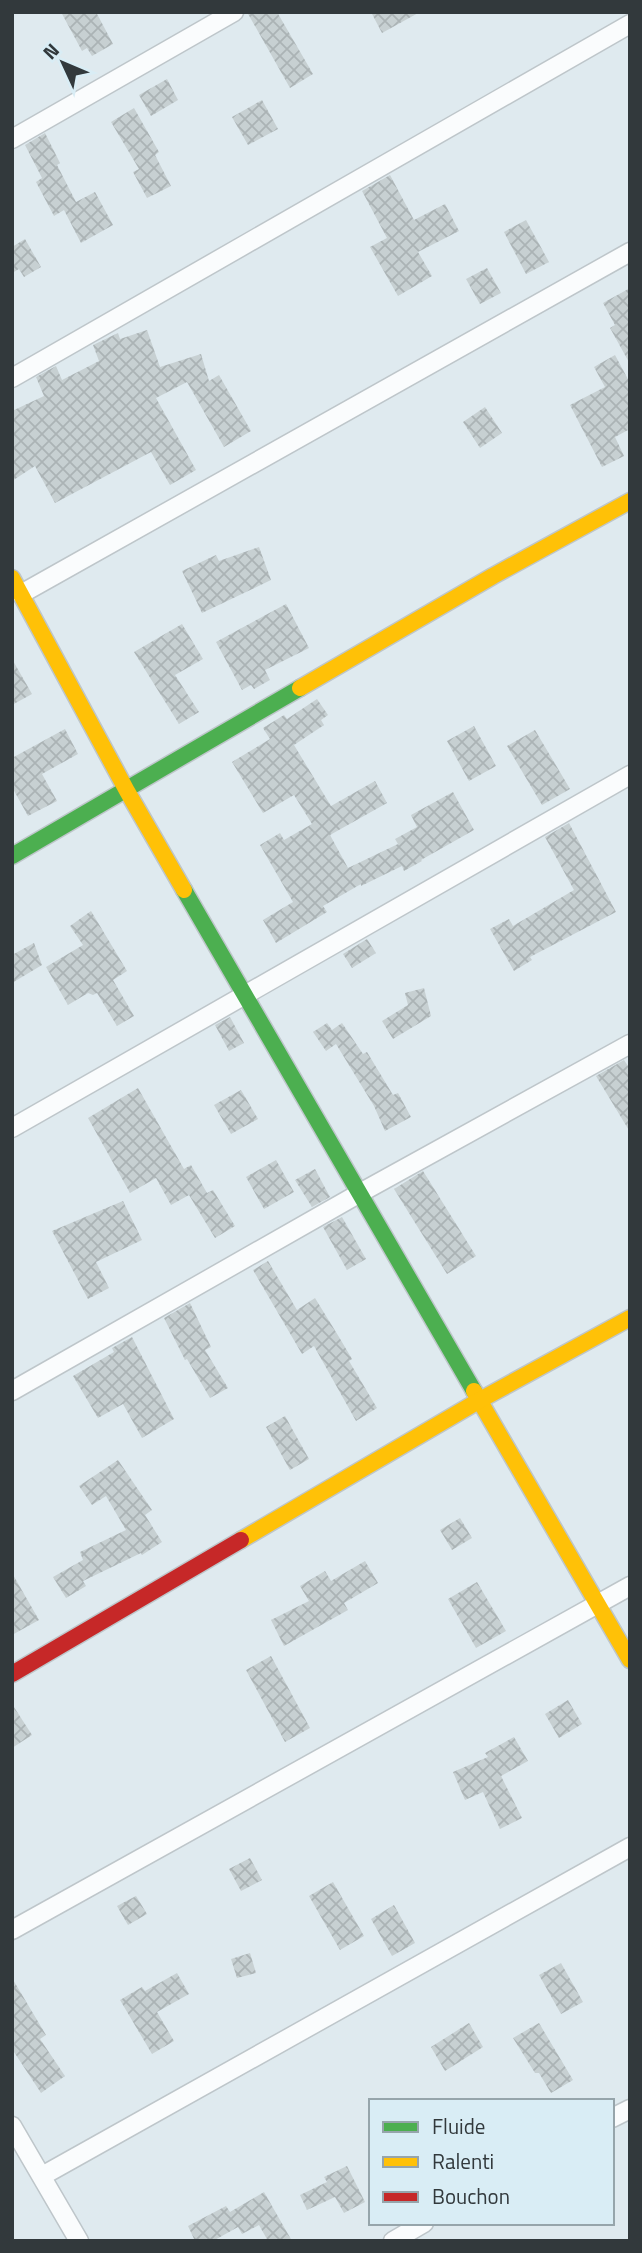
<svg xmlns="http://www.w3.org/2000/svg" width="642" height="2253" font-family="'Titillium Web',sans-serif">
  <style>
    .building { fill: url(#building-cross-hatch) }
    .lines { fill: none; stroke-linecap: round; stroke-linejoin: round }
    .street-casing { stroke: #bec6ca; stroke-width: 21 }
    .fast-casing { stroke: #bec6ca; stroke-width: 19 }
    .slow-casing { stroke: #bec6ca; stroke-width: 19 }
    .jam-casing { stroke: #bec6ca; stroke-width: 19 }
    .street { stroke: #fafcfd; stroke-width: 18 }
    .fast { stroke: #4caf50; stroke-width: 16 }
    .slow { stroke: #ffc107; stroke-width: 16 }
    .jam { stroke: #c62828; stroke-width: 16 }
  </style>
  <defs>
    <pattern id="building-cross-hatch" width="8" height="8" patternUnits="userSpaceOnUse" patternTransform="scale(1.75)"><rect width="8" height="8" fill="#c7d0d2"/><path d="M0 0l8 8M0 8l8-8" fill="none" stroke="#abb3b5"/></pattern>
  </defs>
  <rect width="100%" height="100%" fill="#dfeaef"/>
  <!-- building -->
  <g class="building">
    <polygon points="61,12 96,12 113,44 92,56 87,48 82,51"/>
    <polygon points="247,12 277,12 313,74 290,88"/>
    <polygon points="371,12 420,12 382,33"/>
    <polygon points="167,79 178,100 151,116 139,95"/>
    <polygon points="262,100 278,129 248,145 232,117"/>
    <polygon points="134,108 159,152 155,155 171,186 147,198 133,172 139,169 111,122"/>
    <polygon points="45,133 60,163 57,165 76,202 95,192 113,225 81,243 64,210 54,216 36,182 42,178 25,145"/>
    <polygon points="390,175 414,220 445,204 459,231 418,252 432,276 398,296 370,247 387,238 362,191"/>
    <polygon points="526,220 549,262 526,274 504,232"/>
    <polygon points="25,239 41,267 24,277 19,269 12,273 12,247"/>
    <polygon points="487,268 501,293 480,304 466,279"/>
    <polygon points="630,288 630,364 610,328 615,325 603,303"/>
    <polygon points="147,330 160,367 201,354 209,381 219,375 251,431 224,447 187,382 156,398 196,470 170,485 151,452 55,503 35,466 12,481 12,411 44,396 36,377 56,366 62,380 99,361 93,345 118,333 120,339"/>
    <polygon points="615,355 630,383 630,429 615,437 624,456 602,467 570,405 605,387 594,367"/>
    <polygon points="485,407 502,433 480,448 463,422"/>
    <polygon points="259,547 271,580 202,613 182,571 216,555 219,561"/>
    <polygon points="286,604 309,648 265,670 270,680 254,689 251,685 242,690 216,642"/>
    <polygon points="182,624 203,659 175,675 199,712 179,724 134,652"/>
    <polygon points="12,659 32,694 12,705"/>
    <polygon points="317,699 328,715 321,720 324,725 294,745 331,806 375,781 387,803 330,835 348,868 398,844 395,839 417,827 411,815 453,792 474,830 421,860 422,861 404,871 402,866 361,886 361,884 323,906 327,912 276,943 263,920 293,902 260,845 280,833 284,840 312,824 294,795 263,813 232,762 270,739 263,728 284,715 287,719"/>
    <polygon points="474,726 496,766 469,781 447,741"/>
    <polygon points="65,729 78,754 42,774 57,801 28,816 12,787 12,758"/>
    <polygon points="535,730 570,789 542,805 507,746"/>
    <polygon points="569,823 616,912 530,957 532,960 514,971 490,929 509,919 513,926 574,890 545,837"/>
    <polygon points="91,911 127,971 113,980 134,1016 117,1026 97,993 93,995 88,993 68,1005 46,967 83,945 70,926"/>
    <polygon points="367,939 376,953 352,968 343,954"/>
    <polygon points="34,943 42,965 12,983 12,955"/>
    <polygon points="424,988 431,1016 393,1039 382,1021 408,1005 405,993"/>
    <polygon points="230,1017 244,1043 229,1051 215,1025"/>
    <polygon points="327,1023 332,1030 342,1023 363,1054 367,1052 393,1095 398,1093 411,1117 385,1131 374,1106 336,1044 326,1051 313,1032"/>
    <polygon points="624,1060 630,1069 630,1132 596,1076"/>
    <polygon points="138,1088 184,1169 191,1165 207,1193 213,1190 235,1226 215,1238 189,1195 171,1205 156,1178 130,1193 88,1118"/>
    <polygon points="241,1090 258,1119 231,1134 214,1105"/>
    <polygon points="276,1160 294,1192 264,1209 246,1177"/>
    <polygon points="315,1169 330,1197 312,1207 295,1180"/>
    <polygon points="423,1171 476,1256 447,1274 394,1189"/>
    <polygon points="123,1201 142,1240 96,1262 109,1288 88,1299 52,1231"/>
    <polygon points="342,1217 366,1259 347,1270 323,1227"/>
    <polygon points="268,1261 297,1310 315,1298 339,1337 352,1359 349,1361 377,1408 356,1421 314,1346 302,1354 253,1270"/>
    <polygon points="190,1303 211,1347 205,1350 228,1388 210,1398 187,1359 185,1360 164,1318"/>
    <polygon points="132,1337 174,1419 142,1438 123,1404 98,1418 73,1376 114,1352 112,1348"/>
    <polygon points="285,1416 309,1459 290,1470 266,1427"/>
    <polygon points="118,1460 152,1510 145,1515 162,1542 142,1555 141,1553 83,1581 86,1586 66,1598 53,1577 83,1560 80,1552 126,1530 106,1496 92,1505 79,1486"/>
    <polygon points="460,1518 472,1538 452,1550 440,1530"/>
    <polygon points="365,1561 378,1583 344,1603 348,1610 284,1646 271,1620 309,1601 300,1586 325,1571 331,1581"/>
    <polygon points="12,1573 39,1620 12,1635"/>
    <polygon points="477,1582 506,1631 476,1648 448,1599"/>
    <polygon points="271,1656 310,1728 285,1742 246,1670"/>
    <polygon points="568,1700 582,1724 559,1738 545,1714"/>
    <polygon points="12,1704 32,1735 12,1748"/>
    <polygon points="514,1737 528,1761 501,1776 522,1818 500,1829 483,1792 465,1800 453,1772 488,1757 485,1753"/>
    <polygon points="250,1858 262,1880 241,1891 229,1869"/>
    <polygon points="333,1882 364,1936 340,1950 309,1896"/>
    <polygon points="136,1896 147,1914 128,1925 117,1906"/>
    <polygon points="394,1905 415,1943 392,1956 371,1919"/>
    <polygon points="250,1953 256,1973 237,1978 231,1959"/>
    <polygon points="561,1963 583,2002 561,2014 539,1975"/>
    <polygon points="177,1973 189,1994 157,2012 174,2041 152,2054 120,2000 142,1987 145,1991"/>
    <polygon points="12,1978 46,2035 40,2039 65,2076 41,2093 12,2049"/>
    <polygon points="469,2023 483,2047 445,2071 431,2047"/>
    <polygon points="539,2023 573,2080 551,2093 539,2073 535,2073 513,2038"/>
    <polygon points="347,2166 365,2202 344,2213 335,2197 307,2210 300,2195 327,2182 324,2177"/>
    <polygon points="264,2192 292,2241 268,2241 259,2225 242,2234 238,2227 213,2241 195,2241 188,2226 226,2206 230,2212"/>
  </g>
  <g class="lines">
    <!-- street casing -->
    <g class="street-casing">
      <g id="street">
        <polyline points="12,139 234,12"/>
        <polyline points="12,378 630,24"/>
        <polyline points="21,594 630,252"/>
        <polyline points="12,1128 630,775"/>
        <polyline points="12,1391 360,1193 630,1044"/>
        <polyline points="12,1930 630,1586"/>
        <polyline points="612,2118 630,2109"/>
        <polyline points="12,2126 79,2241"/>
        <polyline points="42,2176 630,1847"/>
        <polyline points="393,2241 424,2223"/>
      </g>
    </g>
    <!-- fast casing -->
    <g class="fast-casing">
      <g id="fast">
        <polyline points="12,856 300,688"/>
        <polyline points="184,890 474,1391"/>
      </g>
    </g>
    <!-- slow casing -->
    <g class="slow-casing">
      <g id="slow">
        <polyline points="12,578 127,791 184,890"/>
        <polyline points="300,688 493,576 630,501"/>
        <polyline points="474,1391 630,1660"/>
        <polyline points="241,1540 480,1400 630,1318"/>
      </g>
    </g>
    <!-- jam casing -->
    <g class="jam-casing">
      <polyline id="jam" points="12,1674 241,1540"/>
    </g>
    <!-- street -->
    <use href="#street" class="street"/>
    <!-- fast -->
    <use href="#fast" class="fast"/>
    <!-- slow -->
    <use href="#slow" class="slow"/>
    <!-- jam -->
    <use href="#jam" class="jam"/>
  </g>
  <!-- border -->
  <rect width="642" height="2253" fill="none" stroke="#32393c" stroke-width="28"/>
  <!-- legend -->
  <rect x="369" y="2099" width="245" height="126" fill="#d9edf5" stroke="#96a5ab" stroke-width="2"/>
  <rect x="383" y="2122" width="35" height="10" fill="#4caf50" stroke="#96a5ab" stroke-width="2"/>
  <text x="432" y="2134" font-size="21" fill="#32393c">Fluide</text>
  <rect x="383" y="2157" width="35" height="10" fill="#ffc107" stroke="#96a5ab" stroke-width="2"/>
  <text x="432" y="2169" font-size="21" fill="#32393c">Ralenti</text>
  <rect x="383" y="2192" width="35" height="10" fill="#c62828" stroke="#96a5ab" stroke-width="2"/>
  <text x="432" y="2204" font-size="21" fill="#32393c">Bouchon</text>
  <!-- north arrow -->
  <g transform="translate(63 63) rotate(314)" stroke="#d9edf5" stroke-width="5" paint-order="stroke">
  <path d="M0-5L12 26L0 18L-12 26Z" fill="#32393c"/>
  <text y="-10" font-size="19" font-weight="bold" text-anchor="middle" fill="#32393c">N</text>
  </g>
</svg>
